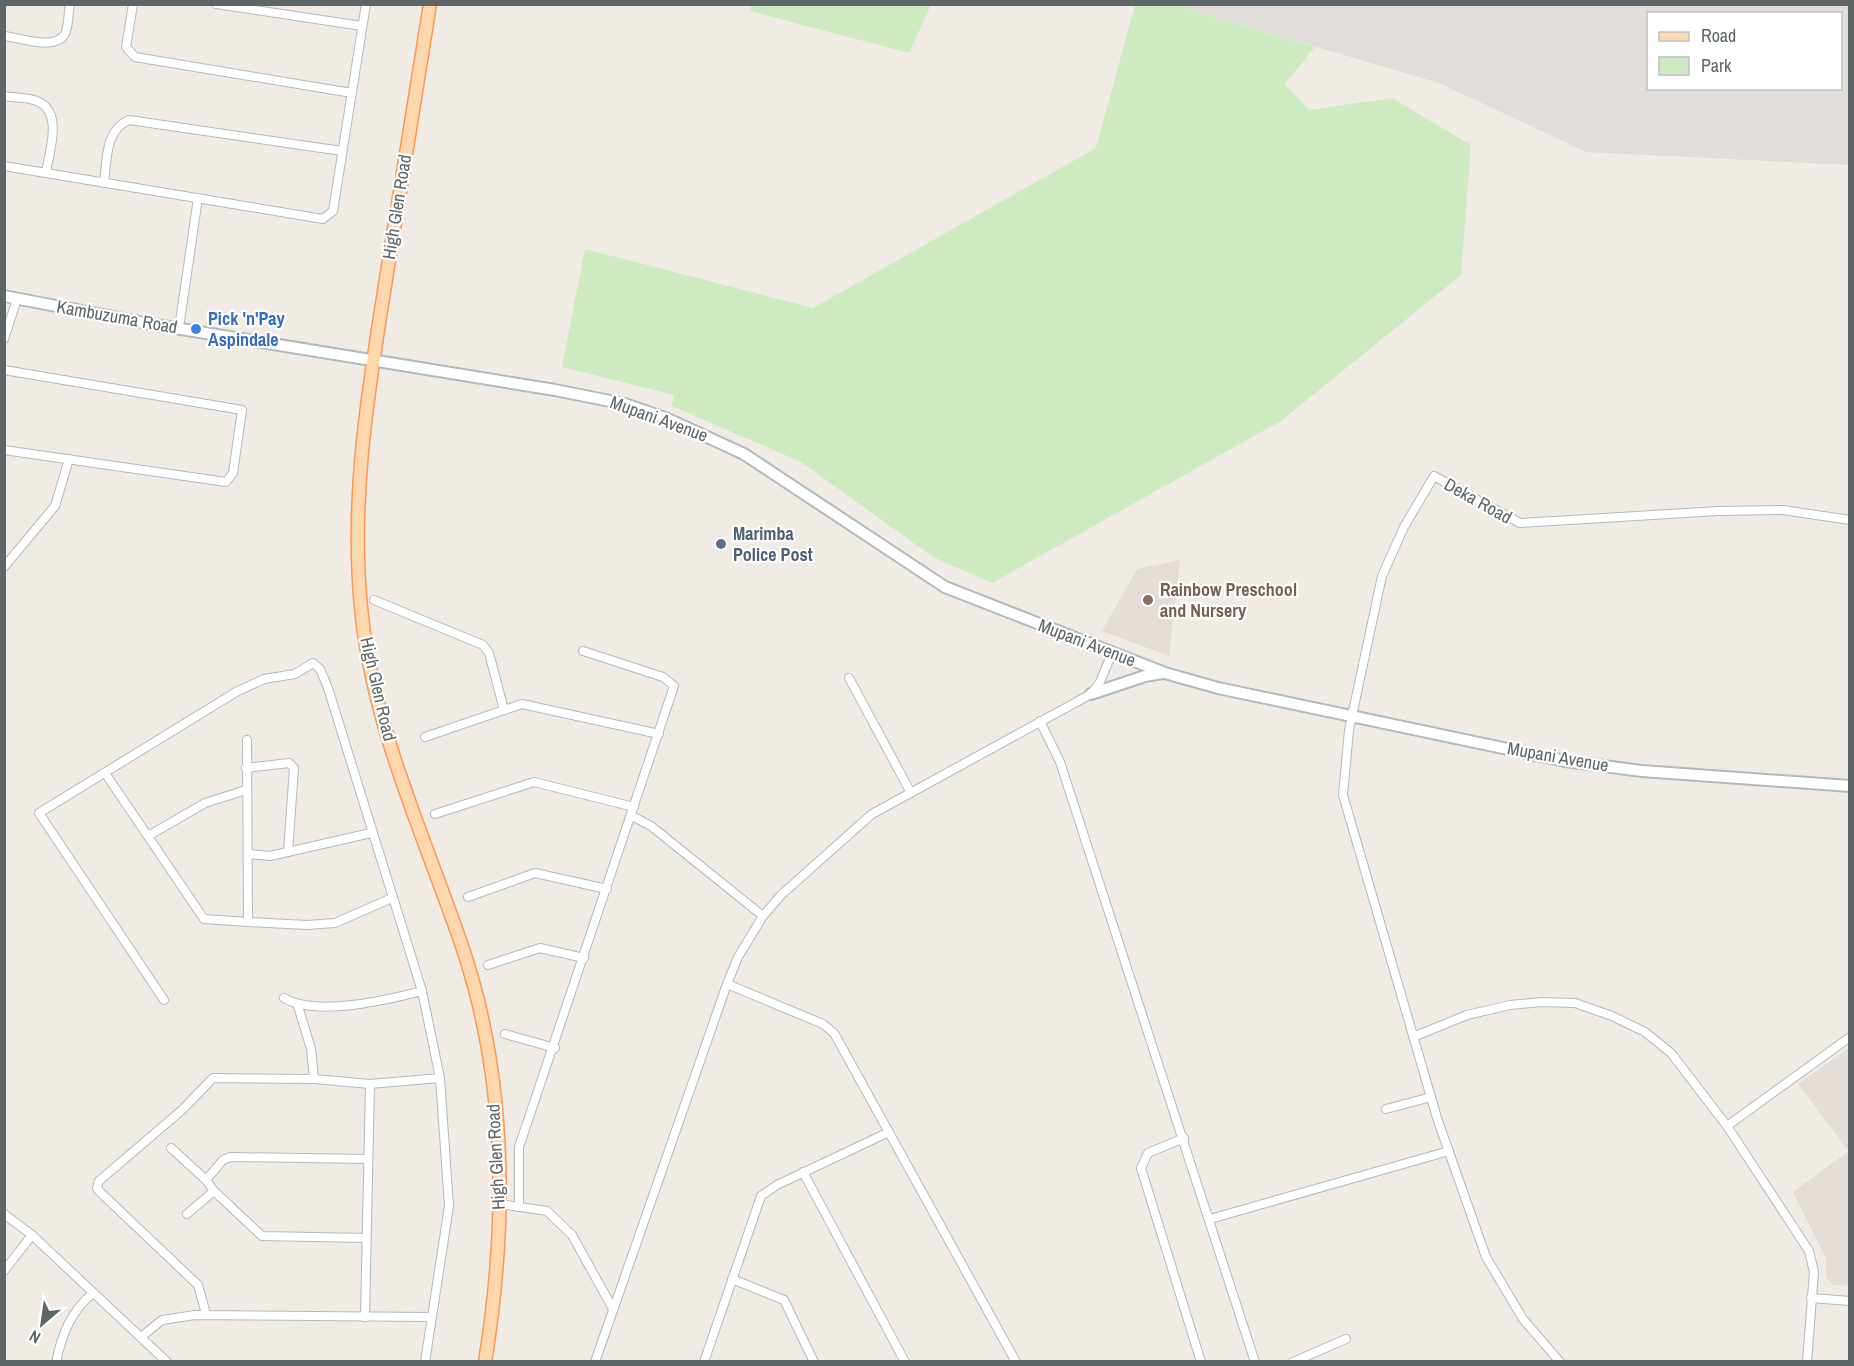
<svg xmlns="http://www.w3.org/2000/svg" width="1854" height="1366" font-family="'Archivo Narrow',sans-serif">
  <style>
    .industrial { fill: #e1ddda; fill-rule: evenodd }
    .education { fill: #e3dcd7 }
    .green { fill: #ceeac1 }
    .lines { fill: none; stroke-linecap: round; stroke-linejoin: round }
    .street-casing { stroke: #b3b9bb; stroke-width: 10 }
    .secondary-casing { stroke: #b2b9bb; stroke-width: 14 }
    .primary-casing { stroke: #fc9754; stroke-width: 15 }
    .street { stroke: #fff; stroke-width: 8 }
    .secondary { stroke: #fff; stroke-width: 10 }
    .primary { stroke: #ffd7ad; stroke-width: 12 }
    .shop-dot { fill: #3f7fe0; stroke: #fff; stroke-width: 2 }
    .service-dot { fill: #5c6f8a; stroke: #fff; stroke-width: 2 }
    .education-dot { fill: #8d6e63; stroke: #fff; stroke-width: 2 }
    .labels { text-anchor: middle; stroke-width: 4.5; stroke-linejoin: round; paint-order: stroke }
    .street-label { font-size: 18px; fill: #5d6567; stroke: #fff }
    .shop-label { font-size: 18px; font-weight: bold; fill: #366cbe; stroke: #fff; text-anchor: start }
    .service-label { font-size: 18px; font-weight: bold; fill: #4e5e75; stroke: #fff; text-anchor: start }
    .education-label { font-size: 18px; font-weight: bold; fill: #785e54; stroke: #fff; text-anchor: start }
  </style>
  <rect width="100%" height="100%" fill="#f1ebe6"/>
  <!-- industrial -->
  <path class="industrial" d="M1183 5H1849V165L1586 152 1439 83 1191 10ZM1648 14H1840V88H1648Z"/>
  <!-- education -->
  <g class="education">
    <polygon points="1180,560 1169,656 1102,631 1137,569"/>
    <polygon points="1849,1048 1849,1286 1833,1285 1826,1277 1826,1258 1793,1192 1849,1151 1798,1084"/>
  </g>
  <!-- green -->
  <g class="green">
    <polygon points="751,5 751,4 931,5 909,53 750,11"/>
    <polygon points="1135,5 1183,5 1191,10 1315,47 1285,84 1309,110 1392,98 1471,145 1461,275 1281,421 992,583 933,557 801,462 672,406 674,395 562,367 585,249 813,308 1096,148"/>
  </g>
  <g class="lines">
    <!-- street casing -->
    <g class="street-casing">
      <g id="street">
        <polyline points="133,4 126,47 135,57 352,93"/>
        <polyline points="216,4 362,26"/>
        <path d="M4 36C20 38 55 51 65 34 69 26 68 13 70 4"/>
        <path d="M4 96C14 98 28 97 37 101 64 112 49 152 46 173"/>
        <polyline points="4,166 323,219 333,211 366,4"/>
        <path d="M104 183C107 160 105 130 129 120L342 151"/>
        <polyline points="179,328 198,198"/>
        <polyline points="4,339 17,299"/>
        <polyline points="4,370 242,410 233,473 226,482 4,450"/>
        <polyline points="4,567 55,506 69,459"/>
        <polyline points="374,600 483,645 489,653 504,710"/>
        <polyline points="849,678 911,793"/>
        <polyline points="1040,721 1060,762 1255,1362"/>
        <polyline points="425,737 522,704 659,734"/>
        <polyline points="246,768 289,763 294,768 288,852"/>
        <polyline points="105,773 204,919 248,922 247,740"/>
        <polyline points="435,814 534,782 634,807"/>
        <polyline points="632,816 651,826 763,916"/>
        <polyline points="148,836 205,803 246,790"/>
        <polyline points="249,854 270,856 371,833"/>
        <polyline points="468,897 535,873 607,889"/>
        <polyline points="248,922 307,925 335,923 392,898"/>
        <polyline points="488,965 540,948 584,958"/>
        <polyline points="727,984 823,1024 834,1033 1016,1362"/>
        <path d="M284 998C317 1017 387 1000 422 991"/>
        <polyline points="164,1000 39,813 236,692 264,679 295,674 313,663 320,669 328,688 422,991 440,1078 449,1206 425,1362"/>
        <polyline points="298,1006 311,1049 314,1079"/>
        <polyline points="505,1034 555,1048"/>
        <polyline points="1413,1037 1467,1015 1510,1005 1541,1002 1575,1003 1612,1016 1645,1032 1671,1053 1727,1126 1809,1251 1814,1272 1807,1362"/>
        <polyline points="1386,1109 1431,1097"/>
        <polyline points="1727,1126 1850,1037"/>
        <polyline points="1184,1138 1148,1153 1141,1168 1201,1362"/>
        <polyline points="171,1148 206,1180"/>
        <polyline points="803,1172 905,1362"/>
        <polyline points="500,1204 547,1211 572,1235 613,1309"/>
        <polyline points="519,1207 519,1147 674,686 663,677 583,651"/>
        <polyline points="4,1214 32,1235 167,1362"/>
        <polyline points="187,1214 214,1191"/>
        <polyline points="1210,1219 1449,1151"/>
        <polyline points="366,1238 262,1236 214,1191 206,1180 223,1160 230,1157 368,1159"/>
        <polyline points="4,1271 32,1235"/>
        <polyline points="732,1279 784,1300 814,1362"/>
        <polyline points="1811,1298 1850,1301"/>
        <polyline points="206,1314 198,1285 100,1192 97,1188 99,1181 182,1110 213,1078 314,1079 370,1084 440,1078"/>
        <polyline points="365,1317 370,1084"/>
        <polyline points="141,1337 162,1320 195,1315 431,1317"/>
        <path d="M56 1362C62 1334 71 1311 93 1293"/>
        <polyline points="595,1362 727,984 738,957 763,916 781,895 872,814 1091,694 1100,682 1112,653"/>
        <polyline points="704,1362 761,1196 777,1185 889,1132"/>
        <polyline points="1293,1362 1346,1339"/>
        <polyline points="1560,1362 1523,1319 1486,1257 1437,1118 1343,795 1349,730 1382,576 1404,527 1434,476 1520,523 1719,511 1783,510 1850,520"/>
      </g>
    </g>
    <!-- secondary casing -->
    <g class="secondary-casing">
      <g id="secondary">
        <polyline points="4,296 150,324 555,390 625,404 668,419 744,454 945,587 1165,673 1218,688 1565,761 1642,771 1850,786"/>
        <polyline points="1091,694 1145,676 1162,673"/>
      </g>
    </g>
    <!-- primary casing -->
    <g class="primary-casing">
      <path id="primary" d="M430 4C415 96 401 188 386 279 368 392 349 503 362 617 375 733 426 840 463 949 507 1081 507 1226 485 1362"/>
    </g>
    <!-- street -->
    <use href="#street" class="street"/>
    <!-- secondary -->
    <use href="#secondary" class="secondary"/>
    <!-- primary -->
    <use href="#primary" class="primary"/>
  </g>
  <!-- markers -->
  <circle class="shop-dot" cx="196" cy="329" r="6"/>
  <circle class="service-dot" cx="721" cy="544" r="6"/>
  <circle class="education-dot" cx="1148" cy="600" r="6"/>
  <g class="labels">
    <!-- street labels -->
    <g class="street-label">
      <text transform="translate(397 207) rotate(-81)" y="6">High Glen Road</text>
      <text transform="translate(117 317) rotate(10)" y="6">Kambuzuma Road</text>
      <text transform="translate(659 419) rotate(20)" y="6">Mupani Avenue</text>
      <text transform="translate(1478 501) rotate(29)" y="6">Deka Road</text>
      <text transform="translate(1087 643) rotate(21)" y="6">Mupani Avenue</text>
      <text transform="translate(378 689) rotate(77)" y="6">High Glen Road</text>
      <text transform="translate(1558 757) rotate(10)" y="6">Mupani Avenue</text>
      <text transform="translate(496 1157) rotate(-93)" y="6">High Glen Road</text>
    </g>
    <!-- shop labels -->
    <g class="shop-label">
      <text x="208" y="325">Pick 'n'Pay<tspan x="208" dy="21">Aspindale</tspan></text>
    </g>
    <!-- service labels -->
    <g class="service-label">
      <text x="733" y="540">Marimba<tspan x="733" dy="21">Police Post</tspan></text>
    </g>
    <!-- education labels -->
    <g class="education-label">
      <text x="1160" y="596">Rainbow Preschool<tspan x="1160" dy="21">and Nursery</tspan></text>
    </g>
  </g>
  <!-- border -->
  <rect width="1854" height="1366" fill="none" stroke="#5d6567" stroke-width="12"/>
  <!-- legend -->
  <rect x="1647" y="12" width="195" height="78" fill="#ffffff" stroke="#bec1c2" stroke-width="1.5"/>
  <rect x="1659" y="32" width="30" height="9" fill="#ffd7ad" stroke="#bec1c2" stroke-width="1.5"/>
  <text x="1701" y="42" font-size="18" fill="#5d6567">Road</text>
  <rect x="1659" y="57" width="30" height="18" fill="#ceeac1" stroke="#bec1c2" stroke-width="1.5"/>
  <text x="1701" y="72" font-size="18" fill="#5d6567">Park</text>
  <!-- north arrow -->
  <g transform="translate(42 1324) rotate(209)" stroke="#ffffff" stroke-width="4.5" paint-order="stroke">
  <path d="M0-4.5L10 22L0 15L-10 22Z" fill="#5d6567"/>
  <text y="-9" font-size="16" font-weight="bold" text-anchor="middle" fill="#5d6567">N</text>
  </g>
</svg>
